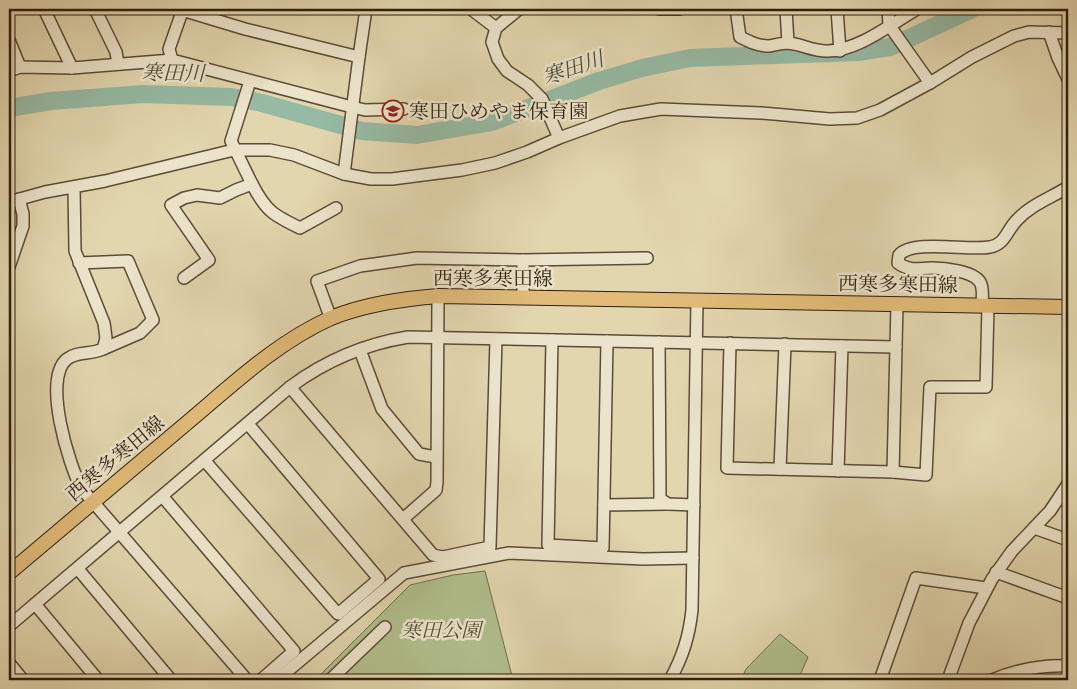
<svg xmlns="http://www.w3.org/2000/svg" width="1077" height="689" font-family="'EB Garamond','Noto Serif JP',serif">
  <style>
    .green { fill: #b0be8c; stroke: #6f6e4e }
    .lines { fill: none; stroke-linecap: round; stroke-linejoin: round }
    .river { stroke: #96baa4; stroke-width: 18 }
    .minor-casing { stroke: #5b4b38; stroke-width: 14 }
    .major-casing { stroke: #2e1d10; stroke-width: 16 }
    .minor { stroke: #ece4ca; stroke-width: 11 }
    .major { stroke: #e1bb77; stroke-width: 14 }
    .labels { text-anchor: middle; stroke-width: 5; stroke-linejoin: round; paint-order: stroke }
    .poi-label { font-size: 20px; fill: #2e1d10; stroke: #ece4ca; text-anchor: start }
    .street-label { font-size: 20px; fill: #2e1d10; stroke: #ece4ca }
    .park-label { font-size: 20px; font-style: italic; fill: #554d35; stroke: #ece4ca }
    .water-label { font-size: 21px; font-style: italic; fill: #4d4c3c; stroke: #ece4ca }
  </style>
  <rect width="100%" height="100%" fill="#e2d6ae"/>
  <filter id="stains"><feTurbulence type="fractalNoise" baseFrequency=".004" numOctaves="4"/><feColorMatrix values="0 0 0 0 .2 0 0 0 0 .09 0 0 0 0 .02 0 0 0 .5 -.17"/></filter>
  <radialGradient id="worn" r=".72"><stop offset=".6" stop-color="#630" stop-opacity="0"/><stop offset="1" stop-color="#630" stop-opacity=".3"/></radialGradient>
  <!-- green -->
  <g class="green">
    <polygon points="485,571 513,680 315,680 410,585 453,575"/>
    <polygon points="780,634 808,657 798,680 741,680 746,669"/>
  </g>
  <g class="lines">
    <!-- river -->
    <polyline class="river" points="9,108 51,101 143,94 231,97 262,103 362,131 417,135 492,122 599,81 642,68 690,58 858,52 890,47 972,9"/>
    <!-- minor casing -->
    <g class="minor-casing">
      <g id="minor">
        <polyline points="44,9 72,68"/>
        <polyline points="95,9 116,52 118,64"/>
        <polyline points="471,9 496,28"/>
        <polyline points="519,9 496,28 492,42 498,59 507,71 528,85 542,99 559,138"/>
        <polyline points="659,9 679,9"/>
        <path d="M736 9 740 37C750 42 758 46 769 46 775 45 782 43 788 43 801 44 813 51 826 51 856 52 891 24 917 9"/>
        <polyline points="786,9 788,43"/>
        <polyline points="837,9 840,51"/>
        <polyline points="888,9 889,25 930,83"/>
        <polyline points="182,10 245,29 359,57"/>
        <polyline points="1049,32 1058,58 1068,79"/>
        <polyline points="9,40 20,67"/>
        <polyline points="172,60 169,49 183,9"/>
        <polyline points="9,71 20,67 72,68 172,60 352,107 365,110 404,109"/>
        <polyline points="344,174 359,57 366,9"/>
        <path d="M252 184C266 211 273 215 300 228L336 208"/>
        <path d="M74 187 75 251 104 323 106 338 103 349C90 355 77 351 67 359 42 379 69 464 81 488L247 680"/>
        <polyline points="9,202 45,192 105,181 234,150 270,150 294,155 344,174 371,179 392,179 462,170 495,163 527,152 559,138 620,116 661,109 761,113 830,119 857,118 880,110 930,83 972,57 1014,36 1029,32 1068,33"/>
        <polyline points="523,260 523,298"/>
        <polyline points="79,263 128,261 153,320 140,333 103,349"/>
        <polyline points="9,267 23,226 23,214 19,199"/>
        <polyline points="184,278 209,260 171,205 184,198 197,195 220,198 236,190 252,184 231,141 250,81"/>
        <path d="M982 306C982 298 984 289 980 282 973 271 944 268 932 268 919 268 910 272 898 263L899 255C913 239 968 251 990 247 1004 245 1007 231 1016 221 1030 205 1051 198 1068 187"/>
        <polyline points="331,319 317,281 360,266 417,258 523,260 647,258"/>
        <polyline points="552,340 548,545 603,548 607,341"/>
        <polyline points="659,342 660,499 668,504 694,505"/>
        <polyline points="730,343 727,468 893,472 926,475 930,387 986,387 988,306"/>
        <polyline points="360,350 382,409 419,454 436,457"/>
        <polyline points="290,387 433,555 443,557 490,547 496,339"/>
        <polyline points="205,461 338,614 379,579 248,424"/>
        <polyline points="780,469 785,344"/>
        <polyline points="838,471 842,346"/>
        <polyline points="893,472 897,304"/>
        <polyline points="163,497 294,651 261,680"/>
        <polyline points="604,505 668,504"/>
        <polyline points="403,519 436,490 437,482 438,296"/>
        <polyline points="1034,528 1068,540"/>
        <polyline points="78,569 171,680"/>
        <polyline points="996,572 1068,598"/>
        <polyline points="35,604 98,680"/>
        <path d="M9 626 290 387C325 361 365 344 408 337L896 347"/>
        <polyline points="9,663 23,680"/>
        <polyline points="277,680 404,573 509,553 643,559 693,558"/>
        <polyline points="330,680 385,627"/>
        <path d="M670 680C683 656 689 637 692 610L697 301"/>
        <polyline points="880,680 916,578 986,588"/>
        <polyline points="948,680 969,623 992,579 1012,551 1050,511 1068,484"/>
        <path d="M992 680C1016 670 1042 665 1068 666"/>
      </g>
    </g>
    <!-- major casing -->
    <g class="major-casing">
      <path id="major" d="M9 573C68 523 128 473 188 422 232 385 277 342 331 318 365 304 402 299 438 296L1068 307"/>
    </g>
    <!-- minor -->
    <use href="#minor" class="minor"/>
    <!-- major -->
    <use href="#major" class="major"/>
  </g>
  <!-- icons -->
  <defs>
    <g id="school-ring" transform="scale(1.125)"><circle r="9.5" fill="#ece4ca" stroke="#8f2418" stroke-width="1.5"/><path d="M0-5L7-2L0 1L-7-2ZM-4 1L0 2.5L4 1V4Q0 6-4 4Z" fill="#8f2418"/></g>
  </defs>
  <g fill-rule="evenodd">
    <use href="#school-ring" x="393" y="111"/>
  </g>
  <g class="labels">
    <!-- poi labels -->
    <g class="poi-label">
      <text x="409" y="118">寒田ひめやま保育園</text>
    </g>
    <!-- street labels -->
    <g class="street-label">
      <text x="493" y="285">西寒多寒田線</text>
      <text transform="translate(898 284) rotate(1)" y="7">西寒多寒田線</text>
      <text transform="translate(115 458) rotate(-40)" y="7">西寒多寒田線</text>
    </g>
    <!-- park labels -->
    <g class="park-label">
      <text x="441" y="637">寒田公園</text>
    </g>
    <!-- water labels -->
    <g class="water-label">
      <text transform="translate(573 68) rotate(-19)" y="7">寒田川</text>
      <text transform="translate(173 73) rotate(1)" y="7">寒田川</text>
    </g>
  </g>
  <!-- margin -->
  <rect width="1077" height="689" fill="none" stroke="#e2d6ae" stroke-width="30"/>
  <rect x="10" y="10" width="1057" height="669" fill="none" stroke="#2e1d10" stroke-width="2.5"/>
  <rect x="15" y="15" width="1047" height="659" fill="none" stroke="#2e1d10"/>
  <rect width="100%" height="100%" filter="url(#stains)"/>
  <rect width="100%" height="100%" fill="url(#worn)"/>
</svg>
